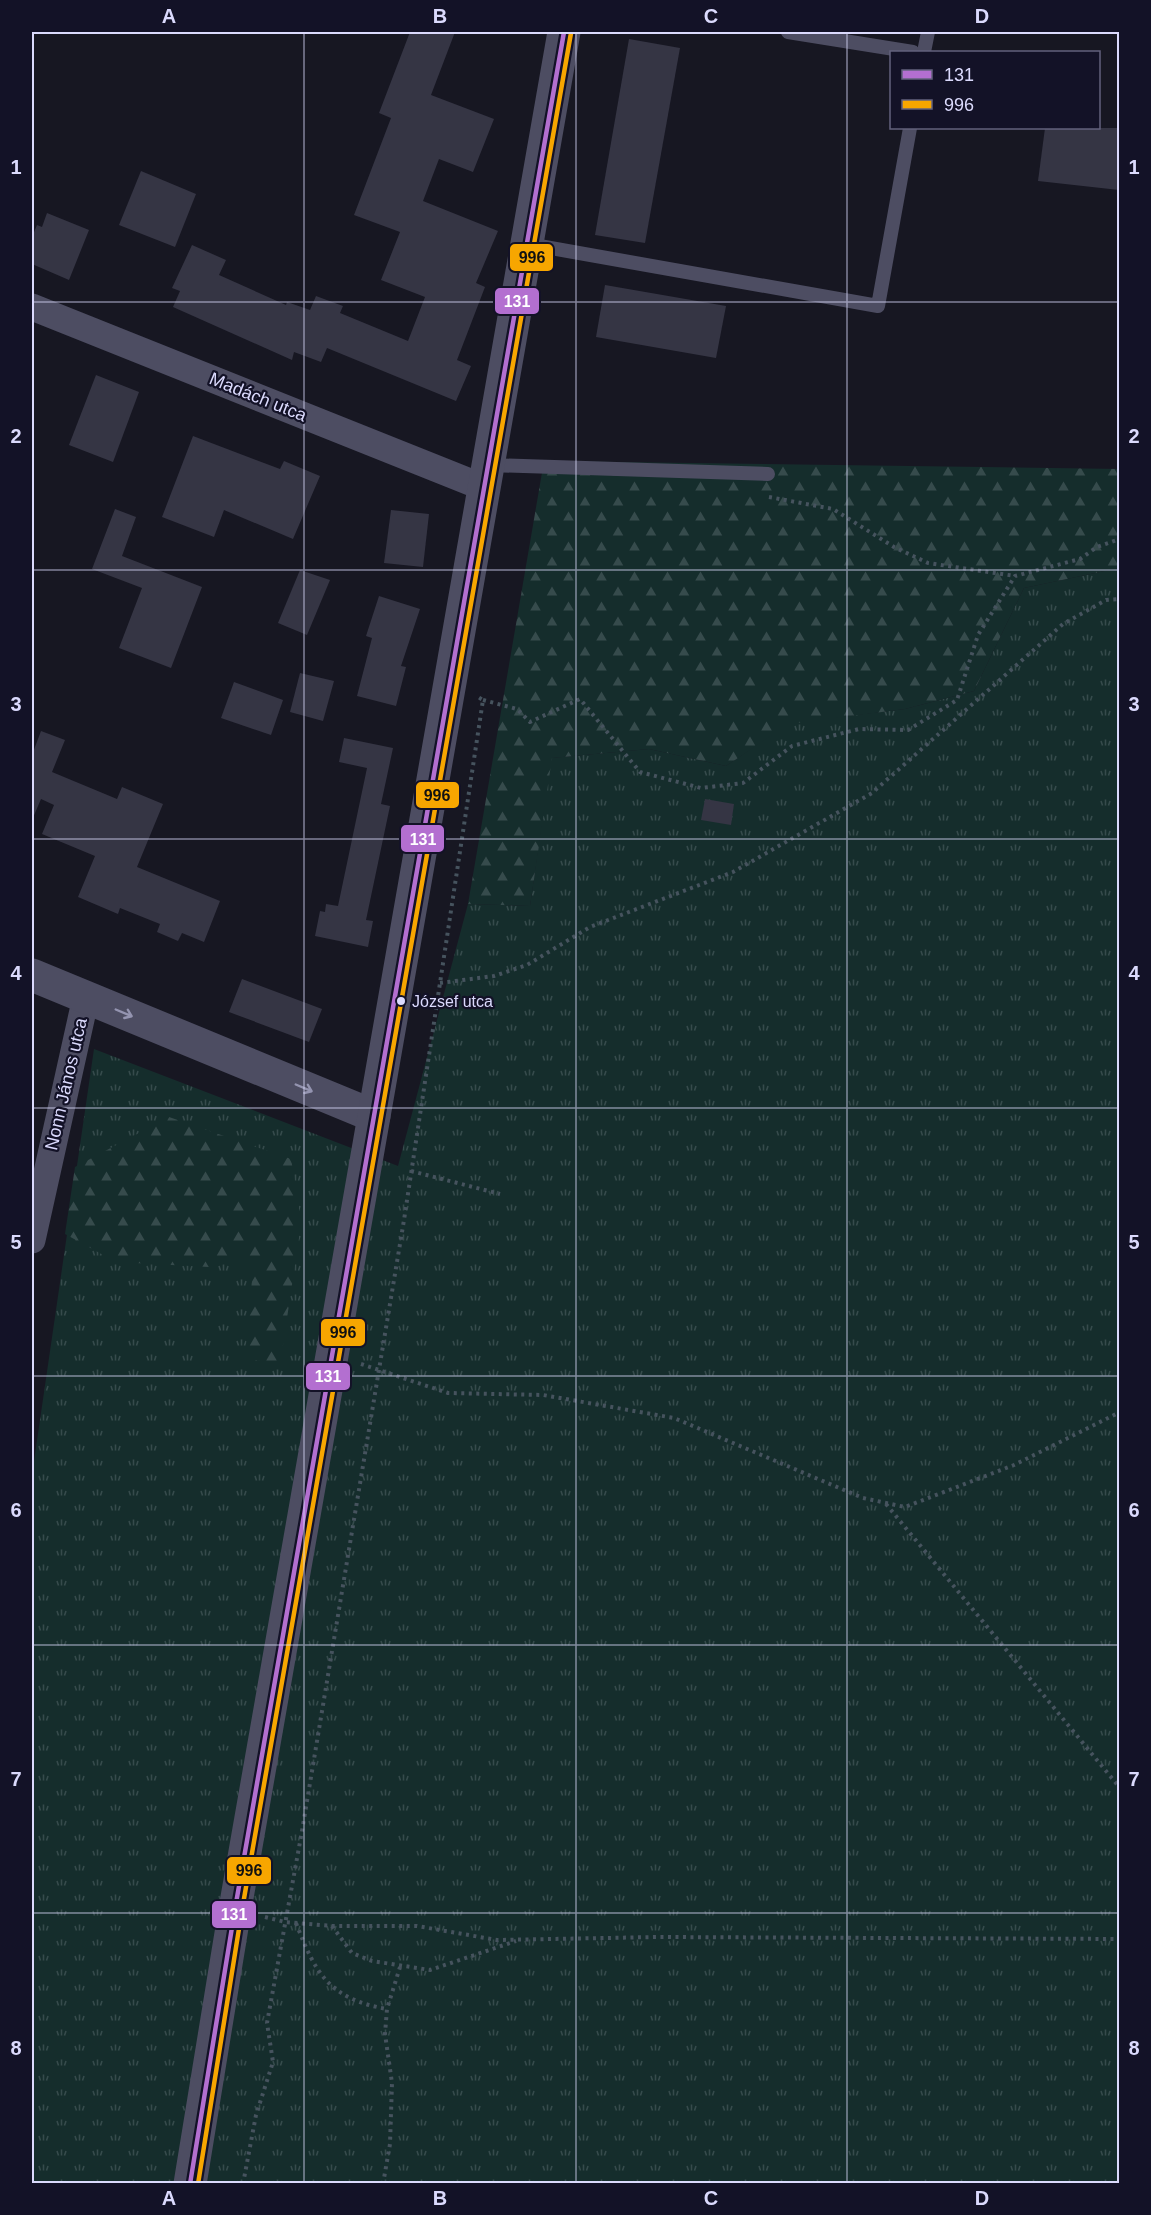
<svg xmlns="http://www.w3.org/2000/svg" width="1151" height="2215" font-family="Arial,sans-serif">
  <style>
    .grass { fill: url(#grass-tufts) }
    .forest { fill: url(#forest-firs) }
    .building { fill: #353544 }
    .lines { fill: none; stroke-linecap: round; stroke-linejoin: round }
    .path { stroke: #46535e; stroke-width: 4; stroke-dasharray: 3 4.5; stroke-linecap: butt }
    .service { stroke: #4d4d62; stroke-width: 14 }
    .minor { stroke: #4d4d62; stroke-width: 27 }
    .tertiary { stroke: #4d4d62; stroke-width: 33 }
    .bus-1-casing { stroke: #131227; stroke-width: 9 }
    .bus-2-casing { stroke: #131227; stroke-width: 9 }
    .bus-1 { stroke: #b36fd0; stroke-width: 4.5 }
    .bus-2 { stroke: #f7a600; stroke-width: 4.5 }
    .oneway { stroke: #9494b0 }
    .grid { fill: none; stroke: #dbdafd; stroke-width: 1.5; stroke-opacity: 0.55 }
    .bus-dot { fill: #dbdafd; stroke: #131227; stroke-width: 2 }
    .labels { text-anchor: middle; stroke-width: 4.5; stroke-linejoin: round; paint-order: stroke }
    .bus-label { font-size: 16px; fill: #dbdafd; stroke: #131227; text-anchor: start }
    .street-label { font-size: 18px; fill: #dbdafd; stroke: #131227 }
    .line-badge { stroke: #131227; stroke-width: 2 }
    .badge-label { font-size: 16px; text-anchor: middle; font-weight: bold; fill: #fff }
    .pale-badge-label { font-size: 16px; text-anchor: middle; font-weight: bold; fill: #111 }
    .neatline { fill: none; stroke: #dbdafd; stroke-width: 2 }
    .grid-label { font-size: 20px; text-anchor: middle; font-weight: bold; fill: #dbdafd }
  </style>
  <defs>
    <pattern id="grass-tufts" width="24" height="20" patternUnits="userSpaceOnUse" patternTransform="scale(1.5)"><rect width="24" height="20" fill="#152d2c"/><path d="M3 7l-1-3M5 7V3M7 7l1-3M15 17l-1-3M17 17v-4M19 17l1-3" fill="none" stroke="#364b4c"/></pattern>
    <pattern id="forest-firs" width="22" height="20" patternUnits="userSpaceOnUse" patternTransform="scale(1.5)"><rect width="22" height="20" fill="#152d2c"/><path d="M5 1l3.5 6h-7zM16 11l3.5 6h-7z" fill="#364b4c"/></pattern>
  </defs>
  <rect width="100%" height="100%" fill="#171722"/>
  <!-- grass -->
  <polygon class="grass" points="1119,568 1119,2183 32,2184 32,1475 94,1049 398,1166 468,904 530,906 551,758 649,749 726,766 789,723 905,709 974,691 1024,588"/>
  <!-- forest -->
  <g class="forest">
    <polygon points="544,461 1119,469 1119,568 1024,588 974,691 905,709 789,724 726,766 649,749 552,758 530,906 468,904"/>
    <polygon points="169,1117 291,1159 299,1204 299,1238 280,1365 245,1358 254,1258 209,1267 116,1262 65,1234 75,1167"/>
  </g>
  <!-- building -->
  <g class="building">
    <polygon points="410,32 455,32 431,95 494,119 473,172 439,159 423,201 498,231 476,283 485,287 457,360 471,366 456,401 327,348 321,362 294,352 292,360 173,307 180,291 172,288 192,245 226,260 219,275 286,305 287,302 310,310 316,296 343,306 340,313 408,341 425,297 381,280 400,232 354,215 391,118 379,113"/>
    <polygon points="629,39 680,48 645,243 595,235"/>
    <polygon points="1045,128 1119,128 1119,190 1038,181"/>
    <polygon points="141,171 196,194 175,247 119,225"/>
    <polygon points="47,213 89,230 69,280 32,264 32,237 37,225 42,227"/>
    <polygon points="605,285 726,306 716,358 596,337"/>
    <polygon points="96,375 139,392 113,462 69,445"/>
    <polygon points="193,436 280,469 284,461 320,476 293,539 224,510 214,537 162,517"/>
    <polygon points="115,509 136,517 122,556 202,587 171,668 119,648 142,588 92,569"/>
    <polygon points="391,510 429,514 423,567 384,563"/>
    <polygon points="300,570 330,580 307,635 278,623"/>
    <polygon points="379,596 420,609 401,666 406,667 396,706 357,696 372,638 366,636"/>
    <polygon points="300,673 334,681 323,721 290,712"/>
    <polygon points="234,682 283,700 271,735 221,718"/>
    <polygon points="41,731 65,740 52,772 117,799 122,787 163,804 137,867 220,901 204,942 182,933 178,941 157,932 160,924 120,908 118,914 78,897 95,856 42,834 54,805 41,799 32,820 32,755"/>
    <polygon points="344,738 393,748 381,804 390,806 366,920 373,921 368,947 315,936 320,911 325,912 326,904 338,906 367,768 339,762"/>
    <polygon points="705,799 734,804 731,825 701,820"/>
    <polygon points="242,979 322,1009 309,1042 229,1012"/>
  </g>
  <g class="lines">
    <!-- path -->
    <g class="path">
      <polyline points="769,497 833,509 894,547 928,563 1015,576"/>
      <polyline points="483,700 517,709 530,722 580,699 640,772 701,788 743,783 792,746 859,729 908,730 957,700 978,635 1015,576 1080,559 1097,547 1120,539"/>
      <polyline points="440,983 494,976 527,965 590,927 733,872 872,793 1063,624 1106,600 1120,599"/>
      <polyline points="411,1171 500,1194"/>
      <polyline points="361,1364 448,1393 543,1395 674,1418 863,1498 905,1507 1014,1465 1120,1412"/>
      <polyline points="886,1504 1120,1788"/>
      <polyline points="265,1917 285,1922 332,1926 417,1926 497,1940 658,1937 1120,1939"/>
      <path d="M296 1923C316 1975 330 1999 387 2009"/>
      <polyline points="332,1926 352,1953 372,1961 430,1970 516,1941"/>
      <polyline points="243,2184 256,2115 273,2062 267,2023 302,1831 404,1220 483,700 478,697"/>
      <polyline points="383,2184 390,2144 392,2083 385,2034 387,2009 400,1967"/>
    </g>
    <!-- service -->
    <g class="service">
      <polyline points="788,32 913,52"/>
      <polyline points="924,52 928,32"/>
      <polyline points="528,244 878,306 910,128"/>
      <polyline points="489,465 768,474"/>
    </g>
    <!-- minor -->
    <g class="minor">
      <polyline points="32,307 485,488"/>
      <polyline points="32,1240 86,997"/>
    </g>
    <!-- tertiary -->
    <g class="tertiary">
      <polyline points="32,975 374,1116"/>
      <polyline points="190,2184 235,1909 564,32"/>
    </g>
    <!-- bus-1 casing -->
    <g class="bus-1-casing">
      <polyline id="bus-1" points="190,2184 235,1909 564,32"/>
    </g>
    <!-- bus-2 casing -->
    <g class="bus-2-casing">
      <polyline id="bus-2" points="198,2184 242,1910 571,33"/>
    </g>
    <!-- bus-1 -->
    <use href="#bus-1" class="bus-1"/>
    <!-- bus-2 -->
    <use href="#bus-2" class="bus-2"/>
  </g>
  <!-- one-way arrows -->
  <defs><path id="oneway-shaft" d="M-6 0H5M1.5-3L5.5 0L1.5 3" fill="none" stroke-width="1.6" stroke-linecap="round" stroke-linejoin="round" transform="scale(1.5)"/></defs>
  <g class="oneway">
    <use href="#oneway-shaft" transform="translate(124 1013) rotate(23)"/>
    <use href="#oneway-shaft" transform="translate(304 1088) rotate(23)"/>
  </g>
  <!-- grid -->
  <path class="grid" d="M304 32V2184M576 32V2184M847 32V2184M32 302H1120M32 570H1120M32 839H1120M32 1108H1120M32 1376H1120M32 1645H1120M32 1913H1120"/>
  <!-- markers -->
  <circle class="bus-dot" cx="401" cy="1001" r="5"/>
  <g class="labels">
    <!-- bus labels -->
    <g class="bus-label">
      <text x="412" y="1007">József utca</text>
    </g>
    <!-- street labels -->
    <g class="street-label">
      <text transform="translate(258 397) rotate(22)" y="6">Madách utca</text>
      <text transform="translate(66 1084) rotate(-77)" y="6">Nonn János utca</text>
    </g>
  </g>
  <g class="line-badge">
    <rect x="509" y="243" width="45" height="29" rx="6" fill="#f7a600"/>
    <rect x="494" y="287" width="46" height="28" rx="6" fill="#b36fd0"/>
    <rect x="415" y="781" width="45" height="28" rx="6" fill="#f7a600"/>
    <rect x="400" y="824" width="45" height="29" rx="6" fill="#b36fd0"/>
    <rect x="320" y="1318" width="46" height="29" rx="6" fill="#f7a600"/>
    <rect x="305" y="1362" width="46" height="29" rx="6" fill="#b36fd0"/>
    <rect x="226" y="1856" width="46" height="29" rx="6" fill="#f7a600"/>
    <rect x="211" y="1900" width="46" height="29" rx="6" fill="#b36fd0"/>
  </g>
  <g class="badge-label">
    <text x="517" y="307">131</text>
    <text x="423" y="845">131</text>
    <text x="328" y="1382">131</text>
    <text x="234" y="1920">131</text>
  </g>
  <g class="pale-badge-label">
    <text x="532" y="263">996</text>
    <text x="437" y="801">996</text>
    <text x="343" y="1338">996</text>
    <text x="249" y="1876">996</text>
  </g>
  <!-- border -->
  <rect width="1151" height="2215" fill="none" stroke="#131227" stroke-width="66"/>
  <!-- legend -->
  <rect x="890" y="51" width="210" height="78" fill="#131227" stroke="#63627d" stroke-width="1.5"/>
  <rect x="902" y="70" width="30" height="9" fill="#b36fd0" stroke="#63627d" stroke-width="1.5"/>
  <text x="944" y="81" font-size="18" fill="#dbdafd">131</text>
  <rect x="902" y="100" width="30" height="9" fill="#f7a600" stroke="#63627d" stroke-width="1.5"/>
  <text x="944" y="111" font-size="18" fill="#dbdafd">996</text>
  <rect x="33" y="33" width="1085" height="2149" class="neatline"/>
  <g class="grid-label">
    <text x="169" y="23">A</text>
    <text x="440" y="23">B</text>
    <text x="711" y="23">C</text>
    <text x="982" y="23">D</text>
    <text x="16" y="174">1</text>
    <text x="1134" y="174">1</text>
    <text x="16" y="443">2</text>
    <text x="1134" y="443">2</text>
    <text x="16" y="711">3</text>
    <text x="1134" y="711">3</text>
    <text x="16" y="980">4</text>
    <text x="1134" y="980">4</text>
    <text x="16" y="1249">5</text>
    <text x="1134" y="1249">5</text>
    <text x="16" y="1517">6</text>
    <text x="1134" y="1517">6</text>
    <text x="16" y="1786">7</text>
    <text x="1134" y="1786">7</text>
    <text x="16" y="2055">8</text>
    <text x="1134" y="2055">8</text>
    <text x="169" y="2205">A</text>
    <text x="440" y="2205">B</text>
    <text x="711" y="2205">C</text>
    <text x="982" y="2205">D</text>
  </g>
</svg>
